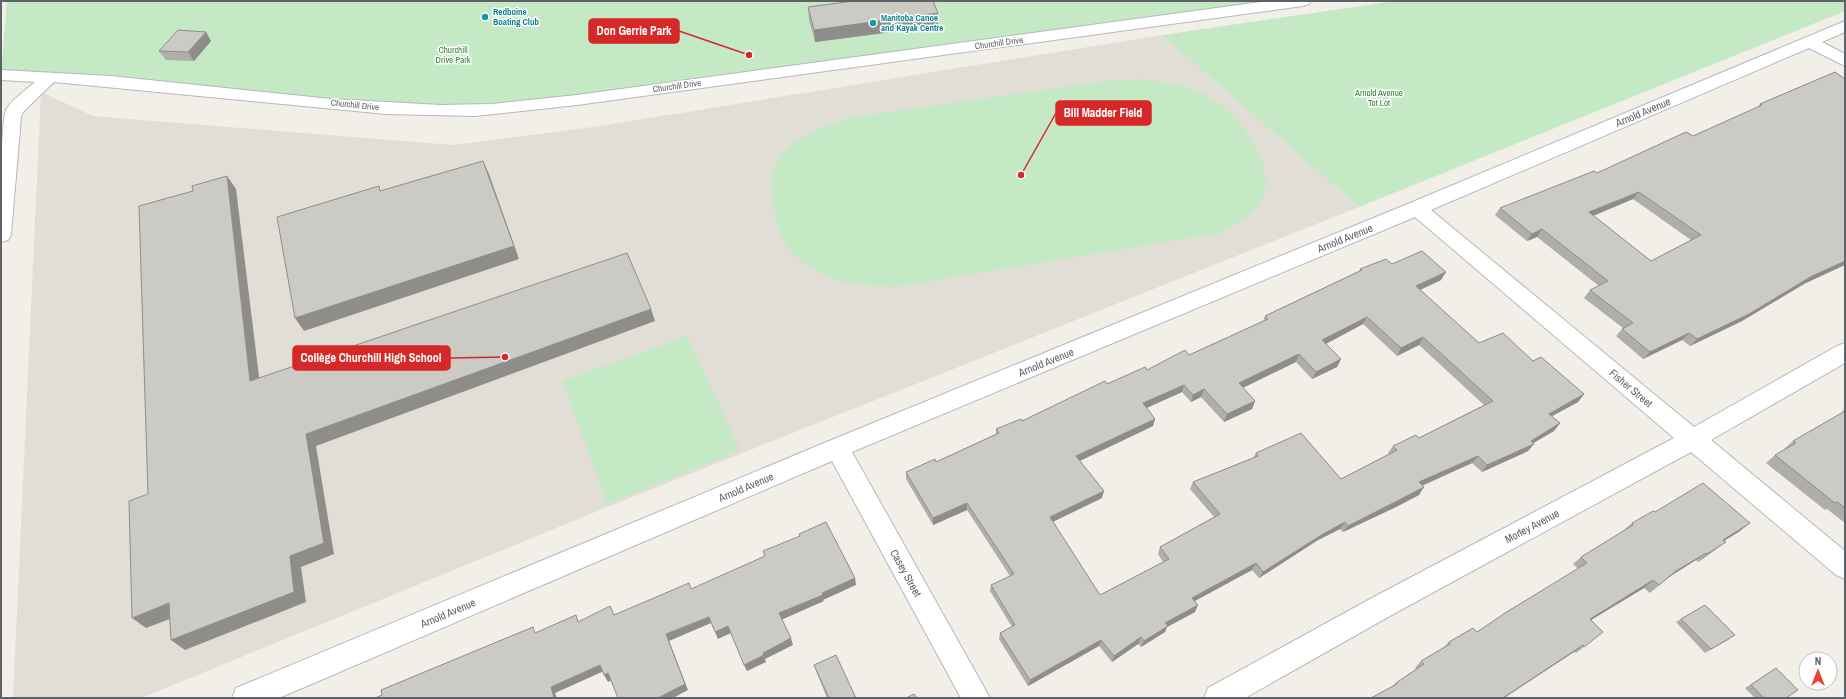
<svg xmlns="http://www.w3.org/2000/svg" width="1846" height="699" font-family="'Archivo Narrow',sans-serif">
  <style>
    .education { fill: #e1ded6 }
    .green { fill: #c5e8c5 }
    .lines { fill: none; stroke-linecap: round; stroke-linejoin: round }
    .minor-casing { stroke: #b5b8bc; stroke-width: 2 }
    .minor { fill: #fff; fill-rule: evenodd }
    .wall { fill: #afaea9; fill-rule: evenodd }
    .shaded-wall { fill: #8f8d8a }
    .building { fill: #cccac5; stroke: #8f8d8a; fill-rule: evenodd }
    .culture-dot { fill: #0f9aa8; stroke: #fff; stroke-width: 1.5 }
    .labels { text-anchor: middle; stroke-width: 3; stroke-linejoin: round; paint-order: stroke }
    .far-culture-label { font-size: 9px; font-weight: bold; fill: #0d838f; stroke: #fff; text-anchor: start }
    .far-street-label { font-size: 9px; fill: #5f6368; stroke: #fff }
    .far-park-label { font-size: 9px; fill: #348238; stroke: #fff }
    .street-label { font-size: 11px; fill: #5f6368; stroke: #fff }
    .leader { fill: none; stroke: #d62828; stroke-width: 1.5 }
    .callout-dot { fill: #d62828; stroke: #fff; stroke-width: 1.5 }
    .callout { fill: #d62828; stroke: #d62828; stroke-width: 1.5 }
    .callout-label { font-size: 12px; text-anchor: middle; font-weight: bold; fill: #fff }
  </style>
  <rect width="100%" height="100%" fill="#f1efe8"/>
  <!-- education -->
  <polygon class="education" points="1162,35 1359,207 605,508 141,698 13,698 41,92 93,116 453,145 600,126"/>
  <!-- green -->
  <g class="green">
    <polygon points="7,1 1303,1 488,111 1,75"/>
    <polygon points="1396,1 1845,1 1845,11 1359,207 1162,35"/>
    <path d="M1138 79C1158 81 1178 84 1197 91 1234 105 1289 171 1255 210 1246 220 1231 226 1220 233L895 287C867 286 837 285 813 269 790 255 782 242 776 217 773 205 770 192 771 181 775 141 824 126 855 117L1108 81Z"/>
    <polygon points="687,336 740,450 607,504 563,381"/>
  </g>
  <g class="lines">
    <!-- minor casing -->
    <g class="minor-casing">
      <g id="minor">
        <path d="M1268 1H1311L1309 4 1303 6 577 105 475 116 386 114 54 82 23 112 21 117 11 235 8 240 1 242C1 216 0 128 6 110 12 99 26 90 35 82L1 80V70L111 76 331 99 441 105 492 104 577 95Z"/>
        <polygon points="1845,21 1845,32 1822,42 1845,54 1845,66 1809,48 1431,210 1694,427 1837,346 1845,343 1845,363 1711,440 1845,551 1845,579 1836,575 1691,452 1388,617 1245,698 1204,698 1208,688 1370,599 1674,438 1415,217 852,452 990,698 961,698 832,461 279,698 232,698 236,688 829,441 1410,203"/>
      </g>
    </g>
    <!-- minor -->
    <use href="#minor" class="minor"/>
  </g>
  <!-- wall -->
  <g class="wall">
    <polygon points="808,7 938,13 938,26 815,42 809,20"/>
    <polygon points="206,32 211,41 194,61 166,60 159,51"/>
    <path d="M1835 72 1804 284 1742 321 1690 346 1682 340 1643 359 1616 336 1623 328 1584 298 1590 290 1599 286 1537 237 1527 241 1495 215 1500 208 1597 173 1693 136 1758 107 1760 104ZM1633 199 1691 240 1651 261 1593 216Z"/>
    <path d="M1392 264 1441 280 1420 290 1479 343 1533 361 1584 394 1578 402 1552 416 1560 423 1554 431 1533 443 1528 451 1482 472 1472 463 1422 486 1419 495 1396 507 1343 532 1340 529 1318 540 1259 578 1252 570 1195 601V612L1167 627 1165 632 1141 647 1138 644 1112 662 1099 646 1028 686 999 639 1000 633 1012 627 990 591 991 585 1010 576 967 510 933 525 906 479V472L936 462 996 434V429L1022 421 1107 384 1189 355 1263 321 1265 316 1359 271 1360 269ZM1363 324 1397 356 1419 345 1484 405 1419 438 1393 446 1388 453 1389 454 1341 479 1256 453 1253 458 1193 482 1190 489 1214 517 1160 547 1158 554 1163 562 1100 595 1053 522 1102 498 1080 461 1153 426 1155 419 1146 408 1182 392 1191 402 1201 397 1224 422 1252 409 1255 401 1243 388 1296 362 1312 379 1337 367 1341 359 1326 344Z"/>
    <polygon points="1845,409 1845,523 1827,509 1825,510 1766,463 1775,455 1785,449 1784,449 1793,441 1844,412 1842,411"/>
    <polygon points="1655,512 1740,531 1724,541 1726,542 1716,549 1698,562 1696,560 1668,578 1650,593 1644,588 1591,620 1603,632 1576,653 1574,652 1504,698 1371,698 1391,687 1396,683 1416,669 1415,668 1421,661 1443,648 1449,642 1477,632 1578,569 1573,564 1581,557 1623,531 1632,523"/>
    <polygon points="1681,619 1730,639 1705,653 1676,622"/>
    <polygon points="814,665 856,698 827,698 816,671"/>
    <polygon points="1776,668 1786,698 1755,698 1745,688"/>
  </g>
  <!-- shaded-wall -->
  <g class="shaded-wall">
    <polygon points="938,13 938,26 815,42 814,30"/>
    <polygon points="206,32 211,41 194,61 188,52"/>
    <polygon points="483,161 489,174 519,259 304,331 295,318"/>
    <polygon points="227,176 236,189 261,393 250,381"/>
    <polygon points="1639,192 1633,199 1583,220 1589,212"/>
    <polygon points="1542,229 1537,237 1527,241 1532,234"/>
    <polygon points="1845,261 1845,265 1804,284 1742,321 1690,346 1697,339 1812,276"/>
    <polygon points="1446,272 1441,280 1411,294 1416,286"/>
    <polygon points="651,309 655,321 316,446 334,554 301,567 306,602 185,650 171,640 290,556 306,434"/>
    <polygon points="1367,317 1363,324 1318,348 1322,340"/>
    <polygon points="1689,333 1682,340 1643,359 1650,352"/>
    <polygon points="1423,337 1419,345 1397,356 1401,348"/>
    <polygon points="1299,354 1296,362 1236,391 1239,383"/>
    <polygon points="1341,359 1337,367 1312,379 1316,372"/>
    <polygon points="1184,385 1182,392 1140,411 1143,403"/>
    <polygon points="1204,389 1201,397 1191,402 1193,395"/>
    <polygon points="1584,394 1578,402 1543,421 1549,414"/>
    <polygon points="1255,401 1252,409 1224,422 1227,414"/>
    <polygon points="1155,419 1153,426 1075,463 1076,456"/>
    <polygon points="1560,423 1554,431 1525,448 1531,441"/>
    <polygon points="1534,444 1528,451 1482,472 1487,465"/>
    <polygon points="1478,456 1472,463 1414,489 1419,482"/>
    <polygon points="1424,487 1419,495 1396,507 1343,532 1348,526"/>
    <polygon points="1104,491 1102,498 1048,524 1050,517"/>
    <polygon points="967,503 967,510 933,525 933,518"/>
    <polygon points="1345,522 1340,529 1318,540 1259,578 1263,572 1323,534"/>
    <polygon points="1750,523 1740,531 1714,547 1723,540"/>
    <polygon points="1726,542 1716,549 1698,562 1707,554"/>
    <polygon points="1706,553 1696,560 1667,578 1676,571"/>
    <polygon points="1256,563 1252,570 1189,604 1192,598"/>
    <polygon points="855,578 856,585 823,600 824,601 781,620 779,613"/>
    <polygon points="1653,580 1644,588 1581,626 1590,619"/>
    <polygon points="169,603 183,614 146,628 132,618"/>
    <polygon points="1198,605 1195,612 1167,627 1165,632 1141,647 1144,641 1165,623"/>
    <polygon points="709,617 711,623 669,641 688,690 673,698 658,698 666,634"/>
    <polygon points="728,626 731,633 718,639 715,632"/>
    <polygon points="1141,637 1138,644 1112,662 1114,656"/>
    <polygon points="791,638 793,645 765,659 766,662 747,671 744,665 763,653"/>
    <polygon points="1101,640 1099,646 1028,686 1030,680"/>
    <polygon points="1583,645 1574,652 1504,698 1503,698"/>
    <polygon points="600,665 604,671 555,693 557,698 554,698 551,687"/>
    <polygon points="608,673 612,680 608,682 604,675"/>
  </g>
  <!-- building -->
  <g class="building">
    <polygon points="853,1 933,1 938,13 814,30 808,7"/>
    <polygon points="178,30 206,32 188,52 159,51"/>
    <path d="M1835 72 1845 79V261L1812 276 1749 314 1697 339 1689 333 1650 352 1622 329 1633 323 1590 290 1608 281 1542 229 1532 234 1500 208 1594 171 1597 173 1686 132 1693 136 1762 105 1760 104ZM1639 192 1701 235 1651 261 1589 212Z"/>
    <polygon points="483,161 514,246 295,318 277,217 379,186 380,191"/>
    <polygon points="227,176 250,381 627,253 651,309 306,434 324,543 290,556 294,592 171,640 169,603 132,618 129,501 148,494 139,206 193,191 192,186"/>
    <path d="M1422 251 1446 272 1416 286 1479 343 1503 333 1533 361 1541 357 1584 394 1549 414 1560 423 1531 441 1534 444 1487 465 1478 456 1419 482 1424 487 1401 499 1348 526 1345 522 1323 534 1263 572 1256 563 1192 598 1198 605 1165 623 1168 626 1144 641 1141 637 1114 656 1101 640 1030 680 1000 633 1015 625 991 585 1014 574 967 503 933 518 906 472 935 459 936 462 999 433 996 429 1021 419 1022 421 1105 381 1107 384 1145 367 1147 370 1185 350 1189 355 1268 319 1265 316 1362 270 1360 269 1386 259 1392 264ZM1367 317 1401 348 1423 337 1493 401 1419 438 1416 435 1393 446 1397 450 1341 479 1301 433 1256 453 1258 456 1193 482 1220 514 1160 547 1169 559 1100 595 1050 517 1104 491 1076 456 1155 419 1143 403 1184 385 1193 395 1204 389 1227 414 1255 401 1239 383 1299 354 1316 372 1341 359 1322 340Z"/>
    <polygon points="1845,411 1845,508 1837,502 1835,503 1775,455 1796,443 1793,441"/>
    <polygon points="1703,483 1750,523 1723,540 1726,542 1707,554 1706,553 1676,571 1659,585 1653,580 1590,619 1603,632 1584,647 1583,645 1503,698 1371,698 1397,684 1396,683 1424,664 1421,661 1450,644 1449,642 1473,628 1477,632 1505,613 1587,563 1581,557 1633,525 1632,523 1653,511 1655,512"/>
    <polygon points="826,522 855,578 822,593 823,595 779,613 791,638 763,653 764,655 744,665 728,626 715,632 709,617 666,634 685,684 658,698 618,698 608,673 604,675 600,665 551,687 554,698 375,698 382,695 381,690 533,627 535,633 576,615 578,622 610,606 614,615 689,583 691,589 765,556 763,551 800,536 799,534"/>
    <polygon points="1705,605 1735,635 1711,649 1681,619"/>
    <polygon points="836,655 856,698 829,698 814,665"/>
    <polygon points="1776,668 1798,690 1786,698 1764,698 1751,685"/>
    <polygon points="914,694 917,698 906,698"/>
  </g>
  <!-- markers -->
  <g class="culture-dot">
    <circle cx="485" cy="17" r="4"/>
    <circle cx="873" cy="23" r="4"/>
  </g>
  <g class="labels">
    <!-- far-culture labels -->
    <g class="far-culture-label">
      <text x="493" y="15">Redboine<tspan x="493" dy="10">Boating Club</tspan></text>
      <text x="881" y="21">Manitoba Canoe<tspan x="881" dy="10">and Kayak Centre</tspan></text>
    </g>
    <!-- far-street labels -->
    <g class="far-street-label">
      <text transform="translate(999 43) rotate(-8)" y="3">Churchill Drive</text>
      <text transform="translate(677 86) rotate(-8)" y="3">Churchill Drive</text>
      <text transform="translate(355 105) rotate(6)" y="3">Churchill Drive</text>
    </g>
    <!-- far-park labels -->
    <g class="far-park-label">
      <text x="453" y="53">Churchill<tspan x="453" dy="10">Drive Park</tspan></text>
      <text x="1379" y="96">Arnold Avenue<tspan x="1379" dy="10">Tot Lot</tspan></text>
    </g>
    <!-- street labels -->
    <g class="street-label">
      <text transform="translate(1643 112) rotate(-23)" y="4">Arnold Avenue</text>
      <text transform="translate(1345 238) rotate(-22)" y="4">Arnold Avenue</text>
      <text transform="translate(1046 362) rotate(-22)" y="4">Arnold Avenue</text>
      <text transform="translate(1631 388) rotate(40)" y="4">Fisher Street</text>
      <text transform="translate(746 487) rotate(-23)" y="4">Arnold Avenue</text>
      <text transform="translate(1532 526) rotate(-28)" y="4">Morley Avenue</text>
      <text transform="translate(906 573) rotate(61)" y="4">Casey Street</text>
      <text transform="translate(448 613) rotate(-23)" y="4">Arnold Avenue</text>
    </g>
  </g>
  <!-- callouts -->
  <path class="leader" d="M749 55L679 31M1021 175L1056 113M505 357L450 358"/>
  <g class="callout-dot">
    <circle cx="749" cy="55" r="4"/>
    <circle cx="1021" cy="175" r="4"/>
    <circle cx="505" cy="357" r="4"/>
  </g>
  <g class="callout">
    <rect x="589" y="19" width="90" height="24" rx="4"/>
    <rect x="1056" y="101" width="95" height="24" rx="4"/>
    <rect x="293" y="346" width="157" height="24" rx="4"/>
  </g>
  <g class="callout-label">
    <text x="634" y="35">Don Gerrie Park</text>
    <text x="1103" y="117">Bill Madder Field</text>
    <text x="371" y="362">Collège Churchill High School</text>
  </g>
  <!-- border -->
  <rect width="1846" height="699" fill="none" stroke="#5f6368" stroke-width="4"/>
  <!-- north arrow -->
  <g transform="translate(1818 671)"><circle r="19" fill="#ffffff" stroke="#bfc1c3"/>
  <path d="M0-3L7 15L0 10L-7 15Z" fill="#ea4335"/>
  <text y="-6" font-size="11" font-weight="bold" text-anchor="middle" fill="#5f6368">N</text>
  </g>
</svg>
